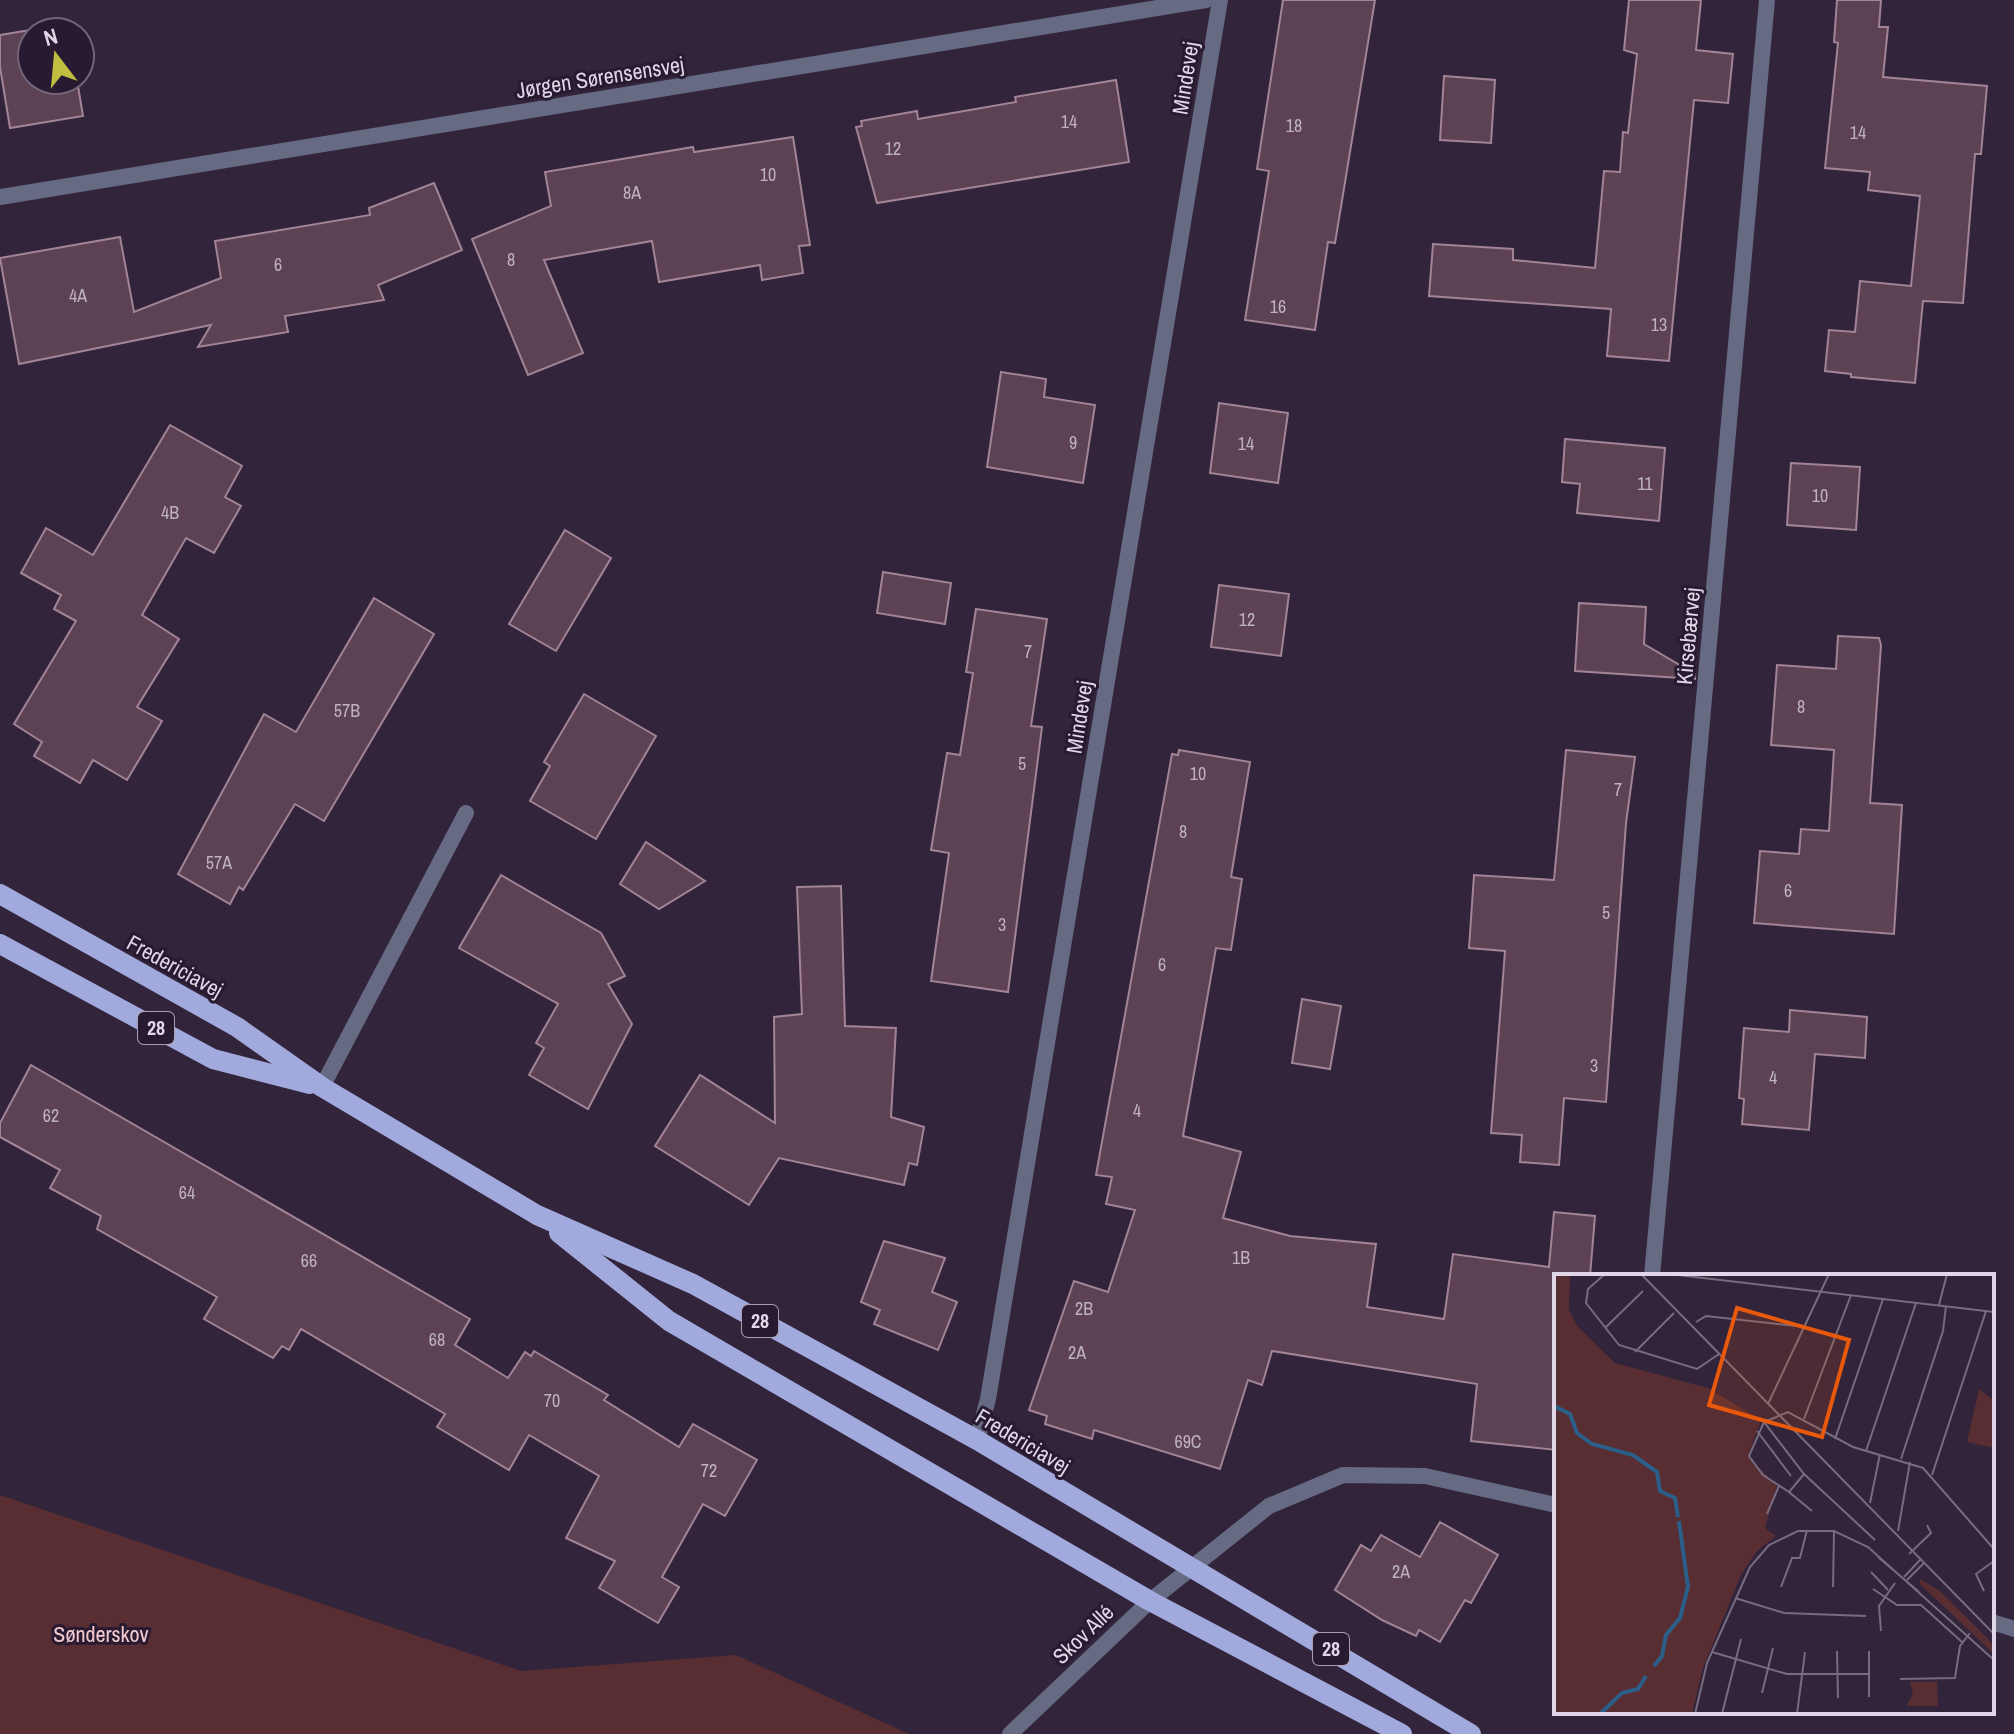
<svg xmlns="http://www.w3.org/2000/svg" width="2014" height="1734" font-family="'Archivo Narrow',sans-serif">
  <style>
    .green { fill: #582e33 }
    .building { fill: #5d4253; stroke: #a28496; stroke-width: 2 }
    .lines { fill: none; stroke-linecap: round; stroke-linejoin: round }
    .minor { stroke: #666a83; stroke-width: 16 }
    .primary { stroke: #a2aadd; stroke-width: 20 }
    .labels { text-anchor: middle; stroke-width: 6; stroke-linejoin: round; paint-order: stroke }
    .number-label { font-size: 18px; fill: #beb2c2 }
    .shield { fill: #271a31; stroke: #a89eb0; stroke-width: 2 }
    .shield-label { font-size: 20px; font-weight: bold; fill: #dfd7e7 }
    .street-label { font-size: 22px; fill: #dfd7e7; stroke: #271a31 }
    .park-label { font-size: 22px; fill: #f3cacd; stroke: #271a31 }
    .inset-river { fill: none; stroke: #2b5e88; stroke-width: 4 }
    .inset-road { fill: none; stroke: #776c80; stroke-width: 2 }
    .view { fill: #e8590c; fill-opacity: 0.15; stroke: #e8590c; stroke-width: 4 }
    .inset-edge { fill: none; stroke: #dfd7e7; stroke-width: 4 }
  </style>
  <rect width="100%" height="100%" fill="#31243b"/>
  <!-- green -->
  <polygon class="green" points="0,1495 521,1671 736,1655 909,1734 0,1734"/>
  <!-- building -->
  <g class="building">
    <polygon points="1283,0 1375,0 1335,243 1328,242 1315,330 1245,320 1269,171 1257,169"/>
    <polygon points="1629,0 1701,0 1696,50 1733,54 1728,103 1694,100 1669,361 1607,356 1611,309 1429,296 1433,244 1513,249 1513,260 1595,268 1604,171 1620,172 1623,132 1628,133 1637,54 1624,50"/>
    <polygon points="1837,0 1881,0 1879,27 1888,27 1883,77 1987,86 1981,154 1975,154 1963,303 1923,301 1915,383 1851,377 1851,374 1825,371 1829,330 1855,332 1860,281 1911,286 1920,196 1868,190 1870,172 1825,168 1838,43 1834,42"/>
    <polygon points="67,24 69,32 32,32 32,80 77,80 83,116 10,128 0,67 0,35"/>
    <polygon points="1444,76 1495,80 1491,143 1440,140"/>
    <polygon points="1116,80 1129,162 877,203 856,127 862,126 861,121 917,111 918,119 1016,102 1015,97"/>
    <polygon points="793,137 810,245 799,246 803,273 762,280 760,265 659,282 652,241 544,260 583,353 528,375 472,239 551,206 545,172 693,147 694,152"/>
    <polygon points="434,183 462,250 378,285 384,300 285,316 288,332 198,347 211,325 19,364 0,258 120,237 134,312 221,278 215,241 370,215 369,208"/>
    <polygon points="1001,372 1046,379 1044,397 1095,405 1083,483 987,467"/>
    <polygon points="1219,403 1288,413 1278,483 1210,473"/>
    <polygon points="170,425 242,466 225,497 241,506 214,553 186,538 142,615 179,639 137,707 162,721 127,780 93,760 80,783 34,756 42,742 14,724 76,621 54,609 61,595 21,573 46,528 93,555"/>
    <polygon points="1565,439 1665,448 1659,521 1577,513 1580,484 1562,482"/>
    <polygon points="1791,463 1860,467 1856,530 1787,525"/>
    <polygon points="565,530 611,558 556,651 509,624"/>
    <polygon points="883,572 951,583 945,624 877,613"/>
    <polygon points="1219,585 1289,594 1281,656 1211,647"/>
    <polygon points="374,598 434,634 324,821 295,804 243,890 239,887 230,904 178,874 264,714 296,732"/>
    <polygon points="1579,603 1646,607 1644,644 1695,674 1695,679 1575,671"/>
    <polygon points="976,609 1047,619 1031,726 1042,727 1008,992 931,981 949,853 931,850 947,753 960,755 973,673 966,672"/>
    <polygon points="1838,636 1879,638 1881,645 1870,803 1902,805 1894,934 1754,923 1760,851 1799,854 1801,829 1829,831 1834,750 1771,745 1777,665 1836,669"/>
    <polygon points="584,694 656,736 596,839 530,801 550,766 544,762"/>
    <polygon points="1179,750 1250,762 1231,877 1242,879 1231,950 1216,948 1183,1136 1241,1152 1223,1218 1290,1236 1376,1244 1367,1307 1444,1319 1453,1254 1549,1267 1554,1212 1595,1216 1590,1276 1556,1276 1556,1450 1471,1441 1477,1384 1272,1351 1262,1385 1248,1380 1220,1469 1094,1430 1092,1439 1045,1424 1047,1416 1029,1410 1074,1281 1108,1292 1135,1210 1106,1204 1112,1177 1096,1175 1172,754 1178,755"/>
    <polygon points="1566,750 1635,757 1626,823 1606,1102 1564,1098 1559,1165 1520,1162 1522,1135 1491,1133 1505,951 1469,948 1474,875 1554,880"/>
    <polygon points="646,842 705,881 659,909 620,884"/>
    <polygon points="501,875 601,933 625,976 608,984 632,1024 588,1109 529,1075 544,1048 536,1043 558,1004 459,948"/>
    <polygon points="841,886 845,1026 896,1028 891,1117 924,1127 917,1165 909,1163 904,1185 779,1158 749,1205 655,1146 700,1075 775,1123 774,1017 802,1014 797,887"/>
    <polygon points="1302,999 1341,1006 1330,1069 1292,1063"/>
    <polygon points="1790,1010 1867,1017 1865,1058 1815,1054 1809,1130 1742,1124 1744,1099 1739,1098 1744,1028 1789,1032"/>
    <polygon points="31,1065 470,1319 455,1345 508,1378 525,1352 531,1356 534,1351 608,1395 604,1400 679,1447 693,1424 757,1460 725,1516 703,1504 662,1577 679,1587 658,1623 599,1588 615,1561 566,1538 599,1476 529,1435 509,1470 437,1427 445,1414 301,1329 289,1350 282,1346 273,1358 204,1319 217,1297 97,1229 101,1216 50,1188 60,1170 0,1137 0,1123"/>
    <polygon points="884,1241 945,1258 932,1292 957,1302 938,1350 874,1324 880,1310 861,1302"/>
    <polygon points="1440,1522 1498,1555 1471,1603 1465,1600 1440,1642 1419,1630 1416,1636 1382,1620 1335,1590 1361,1545 1371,1551 1381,1535 1420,1557"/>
  </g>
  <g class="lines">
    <!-- minor -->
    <g class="minor">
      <polyline points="0,197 1206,0"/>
      <polyline points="322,1087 466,813"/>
      <polyline points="1652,1276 1767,0"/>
      <polyline points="977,1440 988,1399 1220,0"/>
      <polyline points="1992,1622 2014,1629"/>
      <polyline points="1010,1734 1150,1601 1269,1506 1343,1475 1425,1476 1556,1505"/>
    </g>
    <!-- primary -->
    <g class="primary">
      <polyline points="0,894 237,1027 322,1087 537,1215 693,1284 977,1440 1471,1734"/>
      <polyline points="0,944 213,1059 310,1084"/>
      <polyline points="559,1233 669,1321 1150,1601 1402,1734"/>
    </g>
  </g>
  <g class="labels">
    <!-- number labels -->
    <g class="number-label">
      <text x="1069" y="128">14</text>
      <text x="1294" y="132">18</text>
      <text x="1858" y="139">14</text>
      <text x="893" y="155">12</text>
      <text x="768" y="181">10</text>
      <text x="632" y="199">8A</text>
      <text x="511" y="266">8</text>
      <text x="278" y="271">6</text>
      <text x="78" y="302">4A</text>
      <text x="1278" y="313">16</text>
      <text x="1659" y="331">13</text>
      <text x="1073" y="449">9</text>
      <text x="1246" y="450">14</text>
      <text x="1645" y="490">11</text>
      <text x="1820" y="502">10</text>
      <text x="170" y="519">4B</text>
      <text x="1247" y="626">12</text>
      <text x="1028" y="658">7</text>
      <text x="1801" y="713">8</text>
      <text x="347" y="717">57B</text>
      <text x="1022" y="770">5</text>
      <text x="1198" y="780">10</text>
      <text x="1618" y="796">7</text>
      <text x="1183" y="838">8</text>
      <text x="219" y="869">57A</text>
      <text x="1788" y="897">6</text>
      <text x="1606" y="919">5</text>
      <text x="1002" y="931">3</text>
      <text x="1162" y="971">6</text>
      <text x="1594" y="1072">3</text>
      <text x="1773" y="1084">4</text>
      <text x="1137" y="1117">4</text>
      <text x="51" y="1122">62</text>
      <text x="187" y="1199">64</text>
      <text x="1241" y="1264">1B</text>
      <text x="309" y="1267">66</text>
      <text x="1084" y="1315">2B</text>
      <text x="437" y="1346">68</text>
      <text x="1077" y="1359">2A</text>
      <text x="552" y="1407">70</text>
      <text x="1188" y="1448">69C</text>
      <text x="709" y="1477">72</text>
      <text x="1401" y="1578">2A</text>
    </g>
    <!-- shield labels -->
    <g class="shield">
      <rect x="138" y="1012" width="36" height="32" rx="6"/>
      <rect x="742" y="1305" width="36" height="32" rx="6"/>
      <rect x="1313" y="1633" width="36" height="32" rx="6"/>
    </g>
    <g class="shield-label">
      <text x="156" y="1035">28</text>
      <text x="760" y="1328">28</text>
      <text x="1331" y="1656">28</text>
    </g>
    <!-- street labels -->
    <g class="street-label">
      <text transform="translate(600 77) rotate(-9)" y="8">Jørgen Sørensensvej</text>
      <text transform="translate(1185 78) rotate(-81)" y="8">Mindevej</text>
      <text transform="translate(1688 636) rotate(-85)" y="8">Kirsebærvej</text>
      <text transform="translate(1079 717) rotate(-81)" y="8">Mindevej</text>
      <text transform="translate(175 966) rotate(29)" y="8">Fredericiavej</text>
      <text transform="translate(1023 1441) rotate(31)" y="8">Fredericiavej</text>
      <text transform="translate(1083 1634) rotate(-44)" y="8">Skov Allé</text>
    </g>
    <!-- park labels -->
    <g class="park-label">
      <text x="101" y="1642">Sønderskov</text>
    </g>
  </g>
  <!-- overview -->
  <g transform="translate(1554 1274)">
    <rect width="440" height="440" fill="#31243b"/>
    <path d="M0 0H16L15 35 23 52 61 89 154 114 207 146 194 182 223 212 211 254 222 262 203 277 187 301 149 394 138 440H0ZM425 115 440 127V174L413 168ZM366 305 386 317 440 371V380L366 310ZM356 408H383L384 432H352L359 420Z" fill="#582e33"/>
    <path class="inset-river" d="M0 132 16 140 23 159 38 170 79 181 103 198 106 217 121 224 124 243M100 392 108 382 112 361 126 344 134 313 125 247M46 440 68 419 84 415 92 402"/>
    <path class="inset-road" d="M51 0 34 15 32 29 65 71 143 95 165 80M87 0 440 360M115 0 440 38M385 31 393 0M142 48 152 42 251 53M51 54 89 17M81 78 120 39M214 130 275 0M250 145 297 21M210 148 250 200 321 266M203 157 237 202M281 165 329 25M312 177 362 29M347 185 389 57 392 32M250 200 235 218 258 237M378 201 432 37M235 218 209 201 195 182 210 148 234 138 299 173 369 194 440 275M316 229 326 180M213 240 225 212M344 257 356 188M355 280 377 259 373 251M324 283 365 318M317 298 334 316M350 303 367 285M353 306 370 289M227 313 238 284H246L253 256M279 313 280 258M319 315 343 331H367L408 368M430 317 422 300 440 287M181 324 230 339 312 342M327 357 325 332 341 309M283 377 284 424M315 377V423M158 378 233 400H315M346 405 401 404 406 372 416 359M208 419 219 374M141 440 153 389 196 293 215 271 244 257H280L314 273 440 386M168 440 187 365M243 440 251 378"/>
    <path class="view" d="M183 34 295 66 268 163 155 131Z"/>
    <rect width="440" height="440" class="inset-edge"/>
  </g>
  <!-- north arrow -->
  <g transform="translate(56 56) rotate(344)"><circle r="38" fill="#271a31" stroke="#71667a" stroke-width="2"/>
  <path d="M0-6L14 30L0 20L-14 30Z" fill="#c1bd40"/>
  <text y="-12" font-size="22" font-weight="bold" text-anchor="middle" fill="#dfd7e7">N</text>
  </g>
</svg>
